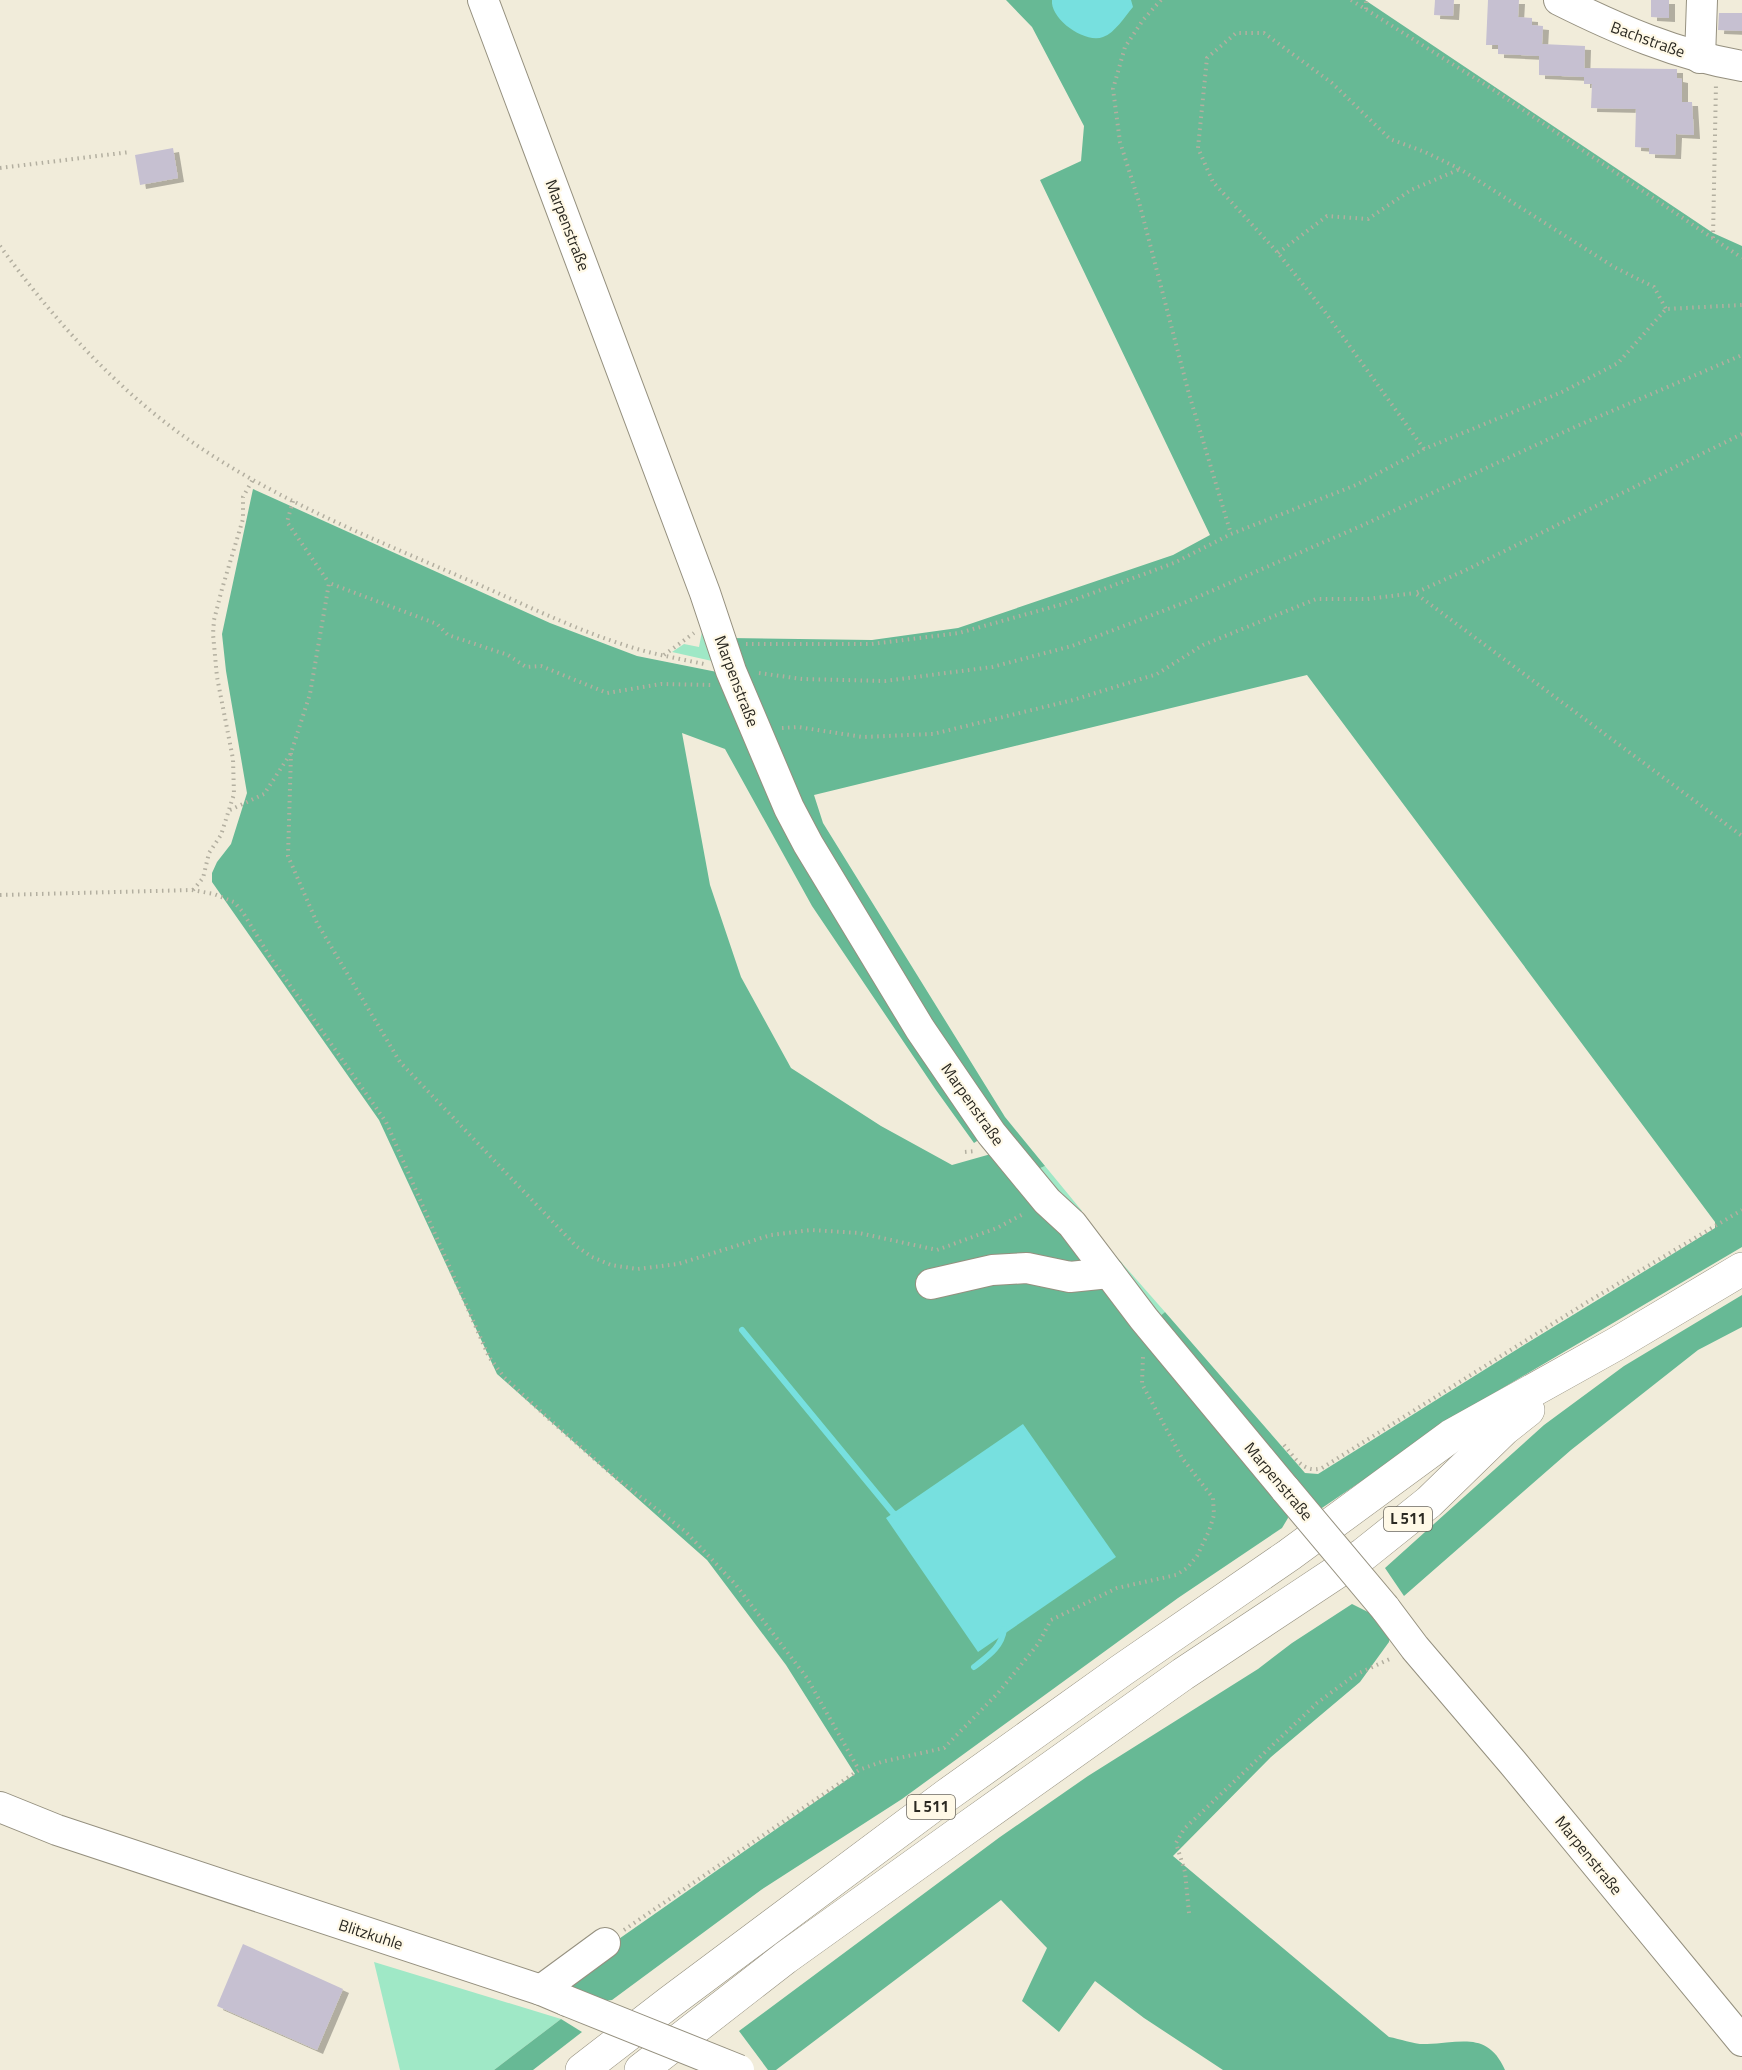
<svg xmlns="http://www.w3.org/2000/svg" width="1742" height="2070" font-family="'Titillium Web',sans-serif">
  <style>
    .green { fill: #9fe8c6 }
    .forest { fill: #67b995 }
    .water { fill: #77e0df }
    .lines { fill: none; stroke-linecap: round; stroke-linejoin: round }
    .stream { stroke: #77e0df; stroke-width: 6 }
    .building { fill: #c6c0d1; filter: url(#shadow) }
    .minor-casing { stroke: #95907f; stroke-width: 32 }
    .highway-casing { stroke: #95907f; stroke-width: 34 }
    .path { stroke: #b3afa0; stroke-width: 4; stroke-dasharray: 1.5 4.5; stroke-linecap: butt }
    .minor { stroke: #fff; stroke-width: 30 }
    .highway { stroke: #fff; stroke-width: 33 }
    .minor-bridge-casing { stroke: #95907f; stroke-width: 32; stroke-linecap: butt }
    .minor-bridge { stroke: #fff; stroke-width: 30 }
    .labels { text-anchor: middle; stroke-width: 4.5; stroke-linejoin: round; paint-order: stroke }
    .shield { fill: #fff9e7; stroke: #6b675d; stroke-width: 1.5 }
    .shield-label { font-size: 15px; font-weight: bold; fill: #2b2922 }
    .street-label { font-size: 16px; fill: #2b2922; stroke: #fff9e7 }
  </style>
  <defs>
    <filter id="shadow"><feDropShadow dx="6" dy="4" stdDeviation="0" flood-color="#0004"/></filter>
  </defs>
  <rect width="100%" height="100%" fill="#f1ecda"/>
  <!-- green -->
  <g class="green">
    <polygon points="704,621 712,661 672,652 684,644 699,647"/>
    <polygon points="1045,1166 1082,1211 1077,1212 1031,1172"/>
    <polygon points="1099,1237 1165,1312 1154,1321"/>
    <polygon points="374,1962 561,2019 494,2070 400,2070"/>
  </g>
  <!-- forest -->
  <g class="forest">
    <polygon points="1006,0 1365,0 1713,233 1742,246 1742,1247 1474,1405 1316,1512 1154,1321 1165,1312 1305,1473 1318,1474 1516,1350 1715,1228 1715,1222 1307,675 814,795 823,823 1005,1117 1045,1166 1031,1172 1003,1139 799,816 729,638 872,640 958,628 1173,555 1210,535 1040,180 1081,161 1084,126 1032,27"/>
    <polygon points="253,489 550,623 637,656 722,673 986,1135 974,1143 936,1090 812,906 725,749 682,733 710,885 741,977 791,1068 881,1126 952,1165 998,1152 1286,1504 1288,1518 1282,1528 1178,1598 902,1799 761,1890 612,2000 598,2002 571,1994 563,1978 855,1774 786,1665 707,1560 497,1374 379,1120 212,882 212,873 217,862 231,844 247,793 226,671 222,634"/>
    <polygon points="1742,1295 1742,1327 1698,1350 1571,1450 1404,1596 1385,1568 1544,1425 1624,1366"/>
    <path d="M1352 1604 1384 1620 1390 1630 1389 1642 1360 1682 1271 1757 1173 1856 1389 2037C1401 2039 1415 2045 1427 2044 1461 2043 1488 2031 1505 2070H1223L1144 2018 1095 1981 1059 2032 1022 2001 1047 1948 1001 1900 776 2070H768L739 2031 1000 1837 1088 1776 1258 1669 1292 1643Z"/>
    <polygon points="561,2019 582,2032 533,2070 494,2070"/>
  </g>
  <!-- water -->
  <g class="water">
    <path d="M1052 0H1131L1133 7C1125 16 1115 33 1103 37 1085 44 1050 19 1052 0Z"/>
    <polygon points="1023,1424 1116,1557 978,1652 886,1518"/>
  </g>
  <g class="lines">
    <!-- stream -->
    <g class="stream">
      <polyline points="742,1330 893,1513 899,1515"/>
      <path d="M974 1667C988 1656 1002 1647 1004 1629"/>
    </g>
  </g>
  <!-- building -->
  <g class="building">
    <polygon points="1435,0 1454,0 1453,16 1434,15"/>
    <polygon points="1488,0 1519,0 1518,17 1532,18 1532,25 1543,26 1542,44 1585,46 1584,77 1539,75 1539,56 1498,54 1498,45 1486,45"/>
    <polygon points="1651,0 1669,0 1669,18 1651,17"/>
    <polygon points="1719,13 1742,13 1742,31 1718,30"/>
    <polygon points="1584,68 1677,69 1677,78 1682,79 1682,102 1692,102 1694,135 1676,134 1675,155 1649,154 1649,148 1635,147 1636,109 1591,108 1592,84 1584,84"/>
    <polygon points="173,148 178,178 140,185 135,155"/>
    <polygon points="243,1944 343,1989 317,2050 217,2006"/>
  </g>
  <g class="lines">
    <!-- minor casing -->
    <g class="minor-casing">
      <g id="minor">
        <polyline points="483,0 705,593 731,671 789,808 808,844 920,1029 991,1133 1047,1201 1072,1224 1144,1319 1286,1490"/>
        <path d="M1559 0C1617 29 1677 55 1742 66"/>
        <polyline points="1700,58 1702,0"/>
        <polyline points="931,1284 992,1270 1027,1268 1070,1277 1109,1273"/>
        <polyline points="1385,1608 1415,1648 1513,1763 1742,2041"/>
        <polyline points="0,1807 57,1830 541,1990 567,2001"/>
        <polyline points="541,1990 605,1943"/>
      </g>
    </g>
    <!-- highway casing -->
    <g class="highway-casing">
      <g id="highway">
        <polyline points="582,2070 670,2002 947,1795 1122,1670 1289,1555 1451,1436 1616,1344 1742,1269"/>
        <polyline points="641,2070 785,1958 965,1829 1183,1674 1364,1554 1429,1502 1504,1429 1528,1410"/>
      </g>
    </g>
    <!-- path -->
    <g class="path">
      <polyline points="1161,0 1143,20 1125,47 1113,89 1120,142 1139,202 1189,394 1231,534"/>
      <polyline points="1351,0 1492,89 1742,258"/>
      <polyline points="1366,9 1366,0"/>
      <polyline points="0,168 130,152"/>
      <polyline points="1713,238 1716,83"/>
      <path d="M0 246C54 320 115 388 189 440 272 498 369 537 461 577 518 601 574 630 634 648 657 655 681 659 704 664"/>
      <polyline points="1278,253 1327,216 1368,219 1411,190 1460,169"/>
      <polyline points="1742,434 1468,569 1415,593 1742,836"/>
      <polyline points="1424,449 1325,312 1278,253 1213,182 1198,148 1207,58 1236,33 1264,33 1332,83 1390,139 1425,152 1460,169 1614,267 1654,287 1666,309"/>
      <polyline points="293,501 287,522 329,583"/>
      <polyline points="746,644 872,644 959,633 1063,604 1174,563 1231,534 1356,485 1424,449 1562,392 1618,363 1666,309 1742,305"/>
      <polyline points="664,655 694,633"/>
      <polyline points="759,673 802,679 885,681 992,667 1072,646 1186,602 1361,526 1577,426 1742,355"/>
      <polyline points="782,728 798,727 863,737 933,734 1073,700 1157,674 1203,645 1316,599 1367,599 1415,593"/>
      <polyline points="291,753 288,856 317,923 400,1062 576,1246 592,1257 611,1265 637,1269 678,1264 771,1235 811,1230 859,1233 937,1250 997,1228 1025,1213"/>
      <polyline points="230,810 264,794 291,753 310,694 329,583 437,624 448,635 508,655 526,667 541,666 607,693 661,684 711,685"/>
      <polyline points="193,890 203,878 209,853 221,835 234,794 233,759 217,677 213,634 214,620 222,589 243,519 243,497 253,479"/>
      <polyline points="0,895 192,890 214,894 234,902 242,911 270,957 386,1122 489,1357 504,1377 549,1419 615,1477 686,1532 736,1585 807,1678 859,1770"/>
      <polyline points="965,1152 975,1151"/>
      <path d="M1284 1445C1295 1458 1304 1474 1322 1468L1589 1301 1742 1210"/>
      <polyline points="1189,1913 1185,1872 1176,1843 1184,1829 1317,1703 1355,1675 1392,1658"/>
      <polyline points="624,1930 859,1770 881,1762 944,1748 998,1693 1038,1644 1051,1620 1117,1588 1176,1575 1187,1568 1197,1556 1209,1531 1214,1515 1213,1498 1182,1458 1142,1384 1143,1356"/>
    </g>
    <!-- minor -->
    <use href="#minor" class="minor"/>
    <!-- highway -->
    <use href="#highway" class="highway"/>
    <!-- minor-bridge casing -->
    <g class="minor-bridge-casing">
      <g id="minor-bridge">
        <polyline points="1286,1490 1385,1608"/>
        <polyline points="567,2001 739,2070"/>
      </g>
    </g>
    <!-- minor-bridge -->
    <use href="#minor-bridge" class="minor-bridge"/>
  </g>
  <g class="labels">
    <!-- shield labels -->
    <g class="shield">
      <rect x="1384" y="1507" width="48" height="24" rx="4.5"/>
      <rect x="907" y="1795" width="48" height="24" rx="4.5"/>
    </g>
    <g class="shield-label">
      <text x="1408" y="1524">L 511</text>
      <text x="931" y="1812">L 511</text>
    </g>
    <!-- street labels -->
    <g class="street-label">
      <text transform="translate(1648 39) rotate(20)" y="6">Bachstraße</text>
      <text transform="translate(568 225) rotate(69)" y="6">Marpenstraße</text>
      <text transform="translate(737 681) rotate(69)" y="6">Marpenstraße</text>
      <text transform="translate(973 1104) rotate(55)" y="6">Marpenstraße</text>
      <text transform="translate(1279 1481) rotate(50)" y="6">Marpenstraße</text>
      <text transform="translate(1589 1855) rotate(51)" y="6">Marpenstraße</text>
      <text transform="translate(371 1934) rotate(18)" y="6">Blitzkuhle</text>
    </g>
  </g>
</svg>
